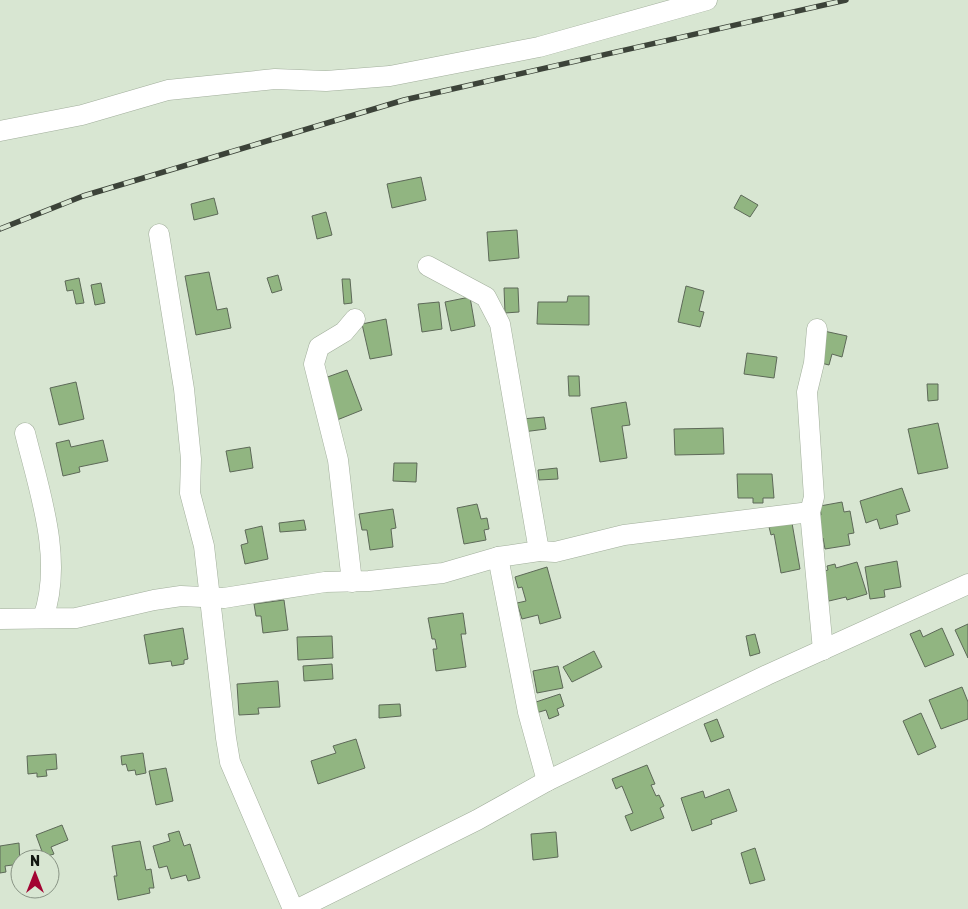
<svg xmlns="http://www.w3.org/2000/svg" width="968" height="909" font-family="Rubik,sans-serif">
  <style>
    .building { fill: #91b581; stroke: #5d6958 }
    .lines { fill: none; stroke-linecap: round; stroke-linejoin: round }
    .street-casing { stroke: #a1ae9b; stroke-width: 21 }
    .street { stroke: #fff; stroke-width: 20 }
    .rail-casing { stroke: #3c4339; stroke-width: 5.5 }
    .rail { stroke: #d8e6d2; stroke-width: 4; stroke-dasharray: 11; stroke-linecap: butt }
  </style>
  <rect width="100%" height="100%" fill="#d8e6d2"/>
  <!-- building -->
  <g class="building">
    <polygon points="421,177 426,200 392,208 387,184"/>
    <polygon points="741,195 758,205 750,217 734,208"/>
    <polygon points="214,198 218,214 194,220 191,204"/>
    <polygon points="326,212 332,235 317,239 312,216"/>
    <polygon points="517,230 519,258 489,261 487,232"/>
    <polygon points="209,272 217,310 227,308 231,328 196,335 185,276"/>
    <polygon points="278,275 282,290 272,293 267,278"/>
    <polygon points="79,278 84,303 76,304 73,290 67,291 65,281"/>
    <polygon points="342,279 350,279 352,303 344,304"/>
    <polygon points="101,283 105,303 95,305 91,285"/>
    <polygon points="686,286 704,291 699,311 704,312 700,327 678,322"/>
    <polygon points="504,288 518,288 519,312 505,313"/>
    <polygon points="568,296 589,296 589,325 537,324 538,302 567,302"/>
    <polygon points="470,297 475,326 451,331 445,302"/>
    <polygon points="439,302 442,329 422,332 418,304"/>
    <polygon points="386,319 392,355 370,359 362,324"/>
    <polygon points="824,331 847,336 842,357 832,354 829,365 817,362"/>
    <polygon points="747,353 777,357 774,378 744,374"/>
    <polygon points="347,370 362,410 337,420 322,379"/>
    <polygon points="568,376 579,376 580,396 569,396"/>
    <polygon points="76,382 84,419 59,425 50,388"/>
    <polygon points="927,384 938,384 938,400 928,401"/>
    <polygon points="626,402 630,425 622,426 627,458 600,462 591,408"/>
    <polygon points="544,417 546,429 523,432 522,419"/>
    <polygon points="938,423 948,468 918,474 908,429"/>
    <polygon points="723,428 724,454 675,455 674,429"/>
    <polygon points="69,440 71,447 103,440 108,461 79,467 80,472 63,476 56,443"/>
    <polygon points="250,447 253,468 230,472 226,451"/>
    <polygon points="394,463 417,463 416,482 393,481"/>
    <polygon points="557,468 558,479 539,480 538,470"/>
    <polygon points="737,474 772,474 774,498 763,498 763,503 753,503 753,498 738,498"/>
    <polygon points="902,488 910,511 896,515 898,524 880,529 877,519 866,523 860,501"/>
    <polygon points="842,502 844,512 850,511 854,533 848,534 850,545 825,549 823,538 820,539 815,517 821,515 820,506"/>
    <polygon points="477,504 481,519 487,518 489,529 484,530 486,540 464,544 457,508"/>
    <polygon points="393,509 396,528 391,529 393,547 370,550 367,530 362,530 359,514"/>
    <polygon points="304,520 306,530 280,532 279,523"/>
    <polygon points="792,523 800,569 781,573 774,534 771,535 769,527"/>
    <polygon points="262,526 268,559 245,564 241,545 248,543 245,530"/>
    <polygon points="897,561 901,587 884,590 885,597 870,599 865,567"/>
    <polygon points="857,562 867,594 847,600 846,597 829,601 820,572 828,570 827,566 835,564 836,568"/>
    <polygon points="547,567 561,618 540,624 538,615 522,619 517,603 526,601 522,587 518,588 515,577"/>
    <polygon points="284,600 288,630 263,633 261,616 256,616 254,604"/>
    <polygon points="463,613 466,634 461,634 466,667 436,671 433,649 437,649 435,639 432,639 428,618"/>
    <polygon points="968,624 968,658 955,630"/>
    <polygon points="183,628 188,659 184,660 184,664 172,666 171,661 149,664 144,635"/>
    <polygon points="942,628 954,655 925,667 910,634 920,630 923,637"/>
    <polygon points="755,634 760,653 750,656 746,636"/>
    <polygon points="332,636 333,658 298,660 297,637"/>
    <polygon points="594,651 602,667 572,682 563,667"/>
    <polygon points="332,664 333,679 304,681 303,666"/>
    <polygon points="558,666 563,688 537,693 533,671"/>
    <polygon points="278,681 280,707 258,708 259,714 239,715 237,684"/>
    <polygon points="962,687 968,702 968,719 941,729 929,700"/>
    <polygon points="560,694 564,706 557,709 559,715 549,719 546,710 536,713 533,703"/>
    <polygon points="400,704 401,716 379,718 379,705"/>
    <polygon points="921,713 936,747 918,755 903,721"/>
    <polygon points="717,719 724,737 711,742 704,724"/>
    <polygon points="356,739 365,768 318,784 311,761 336,753 333,746"/>
    <polygon points="143,753 146,773 136,775 135,770 128,771 126,764 122,765 121,756"/>
    <polygon points="56,754 57,769 46,770 47,776 37,777 37,773 28,774 27,756"/>
    <polygon points="647,765 655,784 651,785 656,796 659,795 664,806 660,808 664,818 631,831 625,816 633,813 622,786 616,789 612,779"/>
    <polygon points="166,768 173,801 156,805 149,771"/>
    <polygon points="729,789 737,811 711,820 712,824 692,831 681,798 703,791 705,798"/>
    <polygon points="62,825 68,840 51,847 54,854 44,857 36,835"/>
    <polygon points="179,831 184,846 190,844 200,878 188,881 186,875 171,879 167,866 159,868 153,846 170,841 168,834"/>
    <polygon points="556,832 558,857 533,860 531,834"/>
    <polygon points="140,841 146,870 151,869 154,888 149,888 150,893 118,900 114,876 117,876 112,846"/>
    <polygon points="19,843 20,864 5,866 6,872 0,873 0,846"/>
    <polygon points="755,848 765,880 750,884 741,853"/>
  </g>
  <g class="lines">
    <!-- street casing -->
    <g class="street-casing">
      <g id="street">
        <polyline points="0,131 82,115 168,90 275,79 326,81 390,76 539,47 707,0"/>
        <polyline points="159,234 184,389 191,459 190,493 204,546 226,738 230,762 293,909"/>
        <polyline points="817,329 814,363 807,392 814,497 810,512 823,650"/>
        <path d="M25 433C39 490 64 560 43 618"/>
        <polyline points="539,551 555,552 624,535 810,512"/>
        <polyline points="498,557 528,712 547,781"/>
        <polyline points="352,582 338,460 314,364 319,347 344,332 355,319"/>
        <polyline points="0,619 76,618 154,600 181,596 224,598 325,582 369,581 443,573 498,557 539,551 500,324 486,297 428,266"/>
        <polyline points="298,909 477,820 547,781 767,675 968,584"/>
      </g>
    </g>
    <!-- street -->
    <use href="#street" class="street"/>
    <!-- rail casing -->
    <g class="rail-casing">
      <polyline id="rail" points="0,229 83,196 404,100 846,0"/>
    </g>
    <!-- rail -->
    <use href="#rail" class="rail"/>
  </g>
  <!-- north arrow -->
  <g transform="translate(35 874)"><circle r="24" fill="#d8e6d2" stroke="#899485"/>
  <path d="M0-4L9 19L0 12L-9 19Z" fill="#a30433"/>
  <text y="-8" font-size="14" font-weight="bold" text-anchor="middle" fill="#131811">N</text>
  </g>
</svg>
